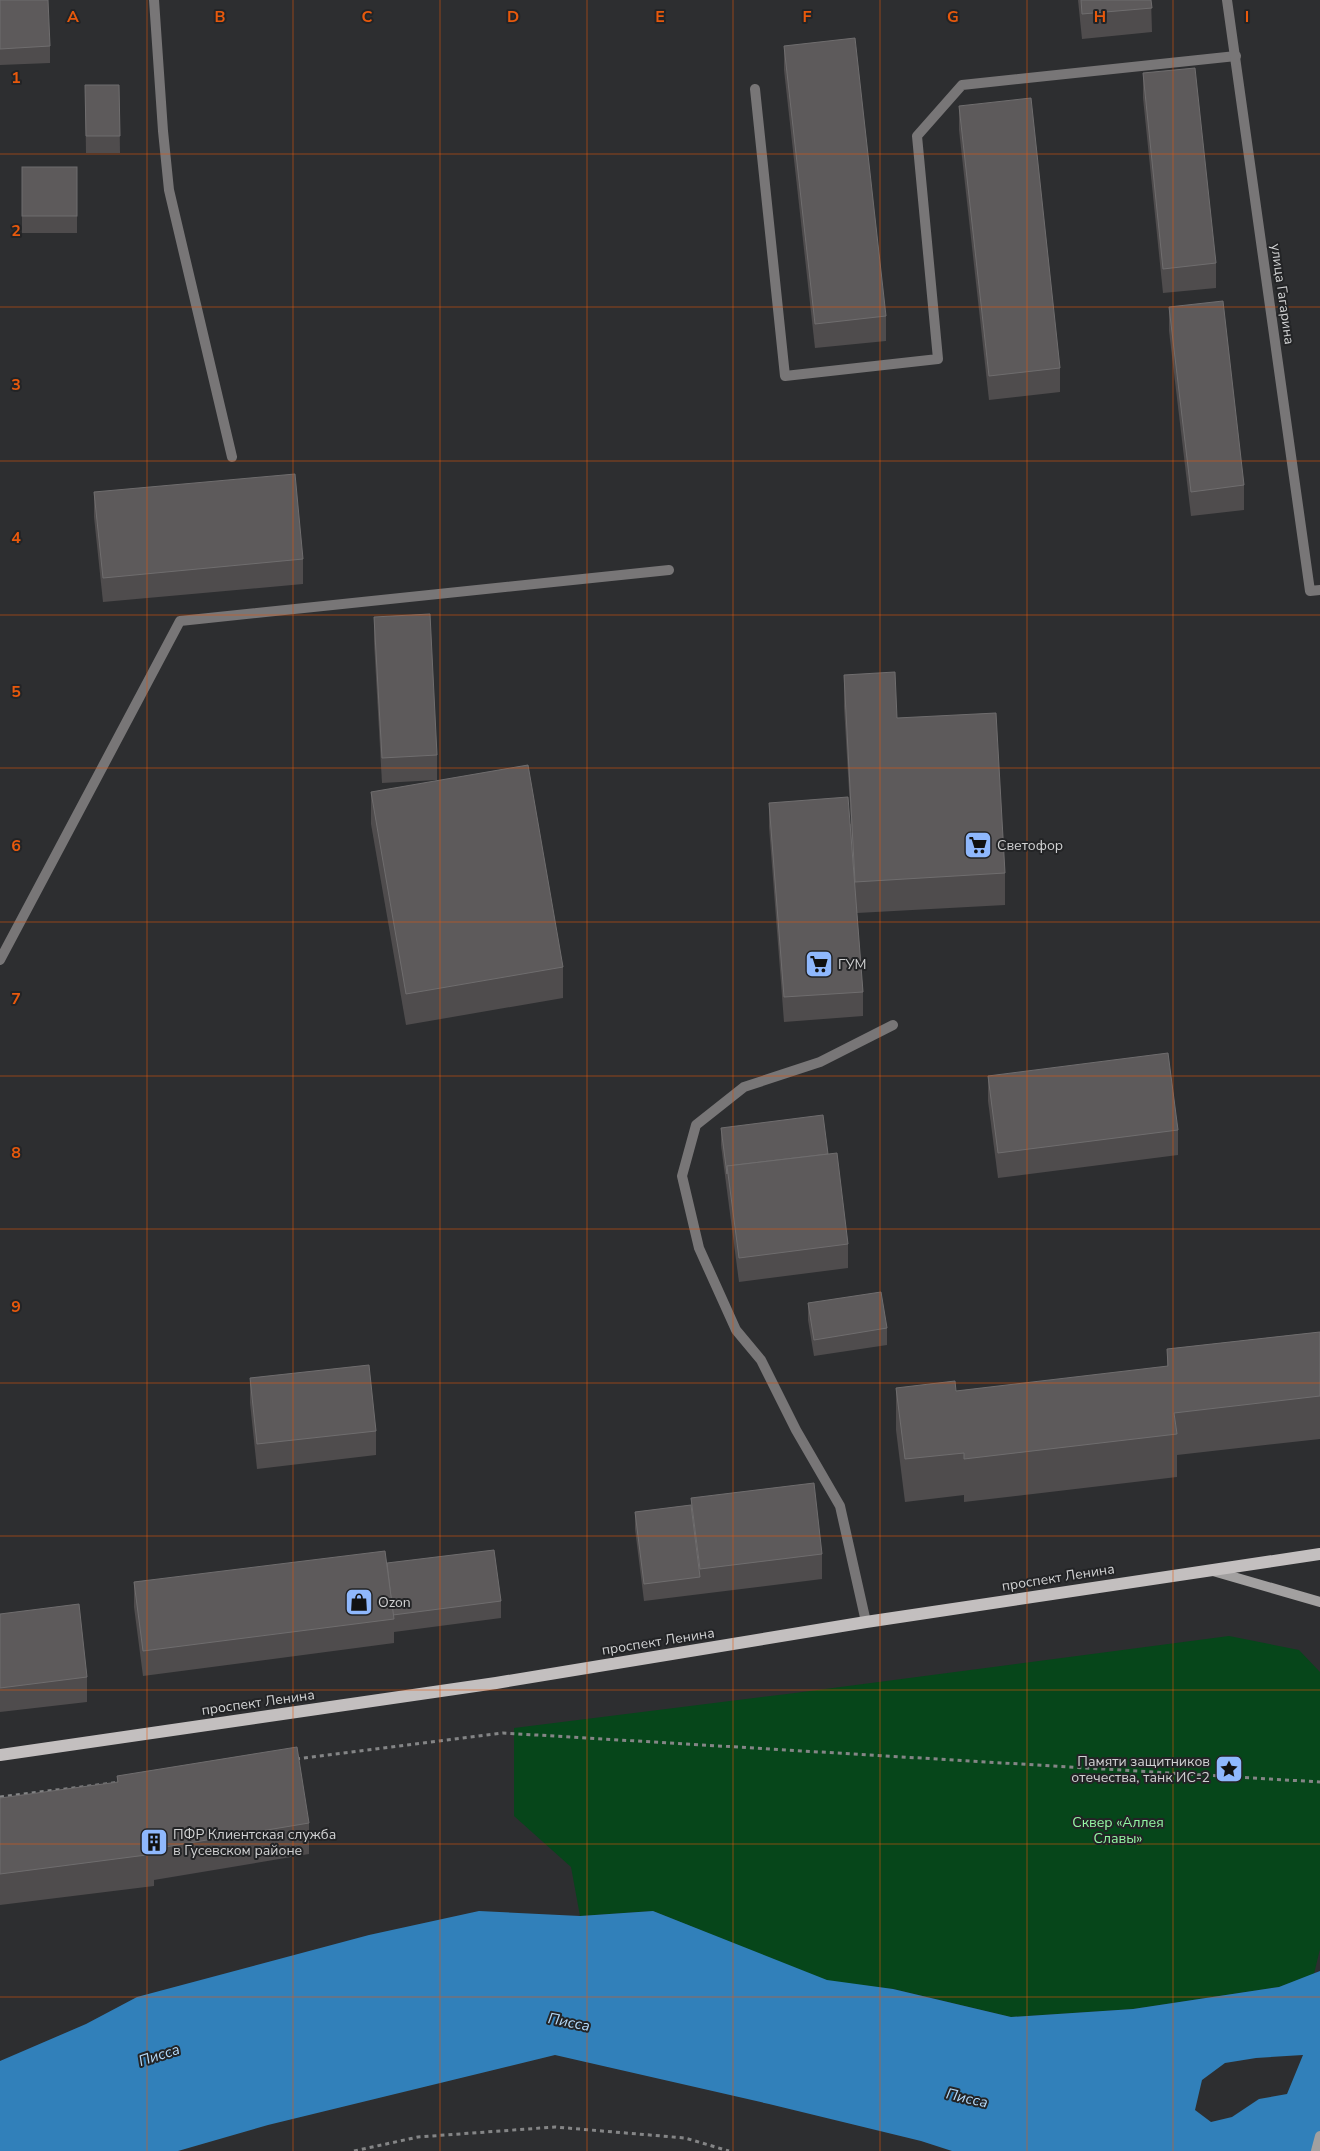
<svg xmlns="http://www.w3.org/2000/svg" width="1320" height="2151" font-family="'Nunito Sans',sans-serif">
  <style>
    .green { fill: #06461a }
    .water { fill: #3180ba; fill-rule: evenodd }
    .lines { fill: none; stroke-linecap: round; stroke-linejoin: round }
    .path { stroke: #848586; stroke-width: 3; stroke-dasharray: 4 4; stroke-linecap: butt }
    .lane { stroke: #787677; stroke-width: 10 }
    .street { stroke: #787677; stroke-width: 10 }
    .secondary { stroke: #a2a0a0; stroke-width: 10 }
    .primary { stroke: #c3bfbf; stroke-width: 12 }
    .wall { fill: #4f4c4d }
    .building { fill: #5d5a5b; stroke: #6f6d6e }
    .grid { fill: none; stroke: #e8590c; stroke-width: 1; stroke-opacity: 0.55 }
    .labels { text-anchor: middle; stroke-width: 4; stroke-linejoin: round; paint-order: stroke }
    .street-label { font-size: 14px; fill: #d0d1d2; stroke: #232426 }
    .poi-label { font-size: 14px; fill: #d0d1d2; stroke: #232426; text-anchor: start }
    .park-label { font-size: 14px; fill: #94f6a4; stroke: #232426 }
    .water-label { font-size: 15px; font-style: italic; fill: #b4d9f8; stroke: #232426 }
    .grid-label { font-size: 16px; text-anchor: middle; font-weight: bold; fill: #e8590c; stroke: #232426; stroke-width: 4; stroke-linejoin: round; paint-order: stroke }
  </style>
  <rect width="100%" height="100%" fill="#2d2e30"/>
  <!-- green -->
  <polygon class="green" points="1229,1636 1299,1650 1320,1672 1320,1949 1314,1974 1279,1987 1133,2009 1011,2017 894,1989 827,1981 653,1911 580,1916 571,1867 514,1816 514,1728 787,1694"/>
  <!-- water -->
  <path class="water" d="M479 1911 580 1916 653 1911 827 1980 893 1989 1011 2017 1133 2009 1279 1987 1320 1971V2151H952L921 2141 769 2104 555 2055 268 2125 178 2151H0V2061L86 2024 137 1997 369 1935ZM1303 2055 1287 2094 1259 2099 1232 2117 1211 2122 1195 2110 1202 2080 1225 2063 1256 2058Z"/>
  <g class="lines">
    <!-- path -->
    <g class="path">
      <polyline points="296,1759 503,1733 1320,1782"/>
      <polyline points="0,1797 121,1782"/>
      <polyline points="354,2151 418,2137 555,2127 685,2138 729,2151"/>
    </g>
    <!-- lane -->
    <g class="lane">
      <polyline points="154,0 163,131 169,190 232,457"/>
      <polyline points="755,89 785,376 938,359 917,136 962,85 1236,56"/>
      <polyline points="0,960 180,621 669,570"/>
      <polyline points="866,1622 840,1506 796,1430 761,1360 736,1330 699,1248 682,1176 696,1125 744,1087 820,1062 893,1025"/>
    </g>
    <!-- street -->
    <polyline class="street" points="1227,0 1310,591 1320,590"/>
    <!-- secondary -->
    <g class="secondary">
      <polyline points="1213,1571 1320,1602"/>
      <polyline points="1316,2151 1320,2136"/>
    </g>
    <!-- primary -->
    <polyline class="primary" points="0,1755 496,1683 866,1622 1320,1554"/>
  </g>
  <!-- wall -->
  <g class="wall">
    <polygon points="0,0 50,46 50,63 0,65"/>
    <polygon points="1078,0 1151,0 1152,32 1082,39"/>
    <polygon points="784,46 886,316 886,341 815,348 784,70"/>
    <polygon points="1143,73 1216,263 1216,288 1163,293 1143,98"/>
    <polygon points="85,85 119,85 120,153 86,153"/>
    <polygon points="959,106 1060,368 1060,392 989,400 959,130"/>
    <rect x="22" y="167" width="55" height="66"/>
    <polygon points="1169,307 1244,485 1244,510 1191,516 1169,331"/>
    <polygon points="94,492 303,559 303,584 103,602 94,517"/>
    <polygon points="374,617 437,755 437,780 382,783 374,642"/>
    <polygon points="844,675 897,718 1005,873 1005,905 857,913 863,992 863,1016 784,1022 769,827 769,803 851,824 844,707"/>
    <polygon points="371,792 563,967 563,998 406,1025 371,824"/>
    <polygon points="988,1076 1178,1130 1178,1155 998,1178 988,1101"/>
    <polygon points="721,1128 828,1154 848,1244 848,1268 739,1282 721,1145"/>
    <polygon points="808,1303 887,1328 887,1345 814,1356 808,1320"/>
    <polygon points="1320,1332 1320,1439 1177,1455 1177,1477 964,1502 964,1495 905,1502 896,1430 896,1388 956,1391 1167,1367 1167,1349"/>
    <polygon points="250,1378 376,1431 376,1455 257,1469 250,1403"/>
    <polygon points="691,1498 822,1554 822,1579 644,1601 635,1529 635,1512 691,1505"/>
    <polygon points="387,1563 501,1601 501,1618 394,1632 394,1643 143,1676 134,1607 134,1582"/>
    <polygon points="0,1614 87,1677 87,1702 0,1712"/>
    <polygon points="117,1776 309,1823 309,1854 154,1880 154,1886 0,1905 0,1798 117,1782"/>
  </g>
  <!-- building -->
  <g class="building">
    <polygon points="0,0 48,0 50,46 0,49"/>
    <polygon points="1081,0 1151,0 1152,8 1082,14"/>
    <polygon points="855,38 886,316 815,324 784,46"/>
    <polygon points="1195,68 1216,263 1163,269 1143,73"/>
    <polygon points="85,85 119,85 120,136 86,136"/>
    <polygon points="1031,98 1060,368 989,376 959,106"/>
    <rect x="22" y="167" width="55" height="49"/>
    <polygon points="1223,301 1244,485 1191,492 1169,307"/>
    <polygon points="295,474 303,559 103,578 94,492"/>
    <polygon points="430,614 437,755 382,758 374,617"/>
    <polygon points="895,672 897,718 996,713 1005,873 855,882 844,675"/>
    <polygon points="528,765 563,967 406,994 371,792"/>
    <polygon points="848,797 863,992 784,997 769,803"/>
    <polygon points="1168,1053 1178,1130 998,1153 988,1076"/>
    <polygon points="823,1115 828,1154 727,1166 727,1174 721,1128"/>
    <polygon points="837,1153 848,1244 739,1258 727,1166"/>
    <polygon points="881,1292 887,1328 814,1340 808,1303"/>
    <polygon points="1320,1332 1320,1396 1174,1413 1177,1434 964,1459 964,1453 905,1459 896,1388 955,1381 956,1391 1168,1366 1167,1349"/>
    <polygon points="369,1365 376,1431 257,1444 250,1378"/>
    <polygon points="814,1483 822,1554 700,1569 691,1498"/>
    <polygon points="691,1505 700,1577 644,1584 635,1512"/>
    <polygon points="494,1550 501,1601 393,1615 387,1563"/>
    <polygon points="385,1551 394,1619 143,1651 134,1582"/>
    <polygon points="79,1604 87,1677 0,1688 0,1614"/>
    <polygon points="297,1747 309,1823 153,1849 154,1854 0,1874 0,1798 118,1782 117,1776"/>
  </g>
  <!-- grid -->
  <path class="grid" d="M147 0V2151M293 0V2151M440 0V2151M587 0V2151M733 0V2151M880 0V2151M1027 0V2151M1173 0V2151M0 154H1320M0 307H1320M0 461H1320M0 615H1320M0 768H1320M0 922H1320M0 1076H1320M0 1229H1320M0 1383H1320M0 1536H1320M0 1690H1320M0 1844H1320M0 1997H1320"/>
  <!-- icons -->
  <defs>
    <g id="supermarket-square" transform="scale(1.4375)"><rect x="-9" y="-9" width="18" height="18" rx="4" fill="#8fb8fd" stroke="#232426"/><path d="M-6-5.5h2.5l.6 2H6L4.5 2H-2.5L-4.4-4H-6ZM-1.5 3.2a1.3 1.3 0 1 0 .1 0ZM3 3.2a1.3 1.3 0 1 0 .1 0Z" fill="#111"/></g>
    <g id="shop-square" transform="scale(1.4375)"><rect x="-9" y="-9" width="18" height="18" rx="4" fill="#8fb8fd" stroke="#232426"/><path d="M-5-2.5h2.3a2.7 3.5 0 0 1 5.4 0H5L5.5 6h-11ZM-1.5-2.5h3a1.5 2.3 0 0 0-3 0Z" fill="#111"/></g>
    <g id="sight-square" transform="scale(1.4375)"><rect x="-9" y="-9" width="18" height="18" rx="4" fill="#8fb8fd" stroke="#232426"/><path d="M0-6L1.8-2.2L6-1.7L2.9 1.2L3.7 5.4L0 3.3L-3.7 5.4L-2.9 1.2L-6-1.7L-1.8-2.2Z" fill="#111"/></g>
    <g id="building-square" transform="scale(1.4375)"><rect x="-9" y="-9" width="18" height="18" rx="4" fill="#8fb8fd" stroke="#232426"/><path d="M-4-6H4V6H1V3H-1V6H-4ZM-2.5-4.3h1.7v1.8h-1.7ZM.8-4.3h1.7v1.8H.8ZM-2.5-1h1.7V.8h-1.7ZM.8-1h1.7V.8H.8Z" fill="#111"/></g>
  </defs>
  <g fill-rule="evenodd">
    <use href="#supermarket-square" x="978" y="845"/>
    <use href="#supermarket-square" x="819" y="964"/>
    <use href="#shop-square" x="359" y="1602"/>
    <use href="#sight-square" x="1229" y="1769"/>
    <use href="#building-square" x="154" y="1842"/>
  </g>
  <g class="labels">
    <!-- street labels -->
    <g class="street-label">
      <text transform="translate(1283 294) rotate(82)" y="5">улица Гагарина</text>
      <text transform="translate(1058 1577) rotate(-9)" y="5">проспект Ленина</text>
      <text transform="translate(658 1641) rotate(-9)" y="5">проспект Ленина</text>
      <text transform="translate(258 1702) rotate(-8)" y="5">проспект Ленина</text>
    </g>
    <!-- poi labels -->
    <g class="poi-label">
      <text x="997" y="850">Светофор</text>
      <text x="838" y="969">ГУМ</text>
      <text x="378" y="1607">Ozon</text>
      <text x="1210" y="1766" text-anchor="end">Памяти защитников<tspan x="1210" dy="16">отечества, танк ИС-2</tspan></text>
      <text x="173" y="1839">ПФР Клиентская служба<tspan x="173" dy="16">в Гусевском районе</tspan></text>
    </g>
    <!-- park labels -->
    <g class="park-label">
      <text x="1118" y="1827">Сквер «Аллея<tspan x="1118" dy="16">Славы»</tspan></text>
    </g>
    <!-- water labels -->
    <g class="water-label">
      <text transform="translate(569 2022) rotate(11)" y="5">Писса</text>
      <text transform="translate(159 2055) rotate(-18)" y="5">Писса</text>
      <text transform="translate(967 2098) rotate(13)" y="5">Писса</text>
    </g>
  </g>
  <g class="grid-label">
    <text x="73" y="22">A</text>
    <text x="220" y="22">B</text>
    <text x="367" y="22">C</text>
    <text x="513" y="22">D</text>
    <text x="660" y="22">E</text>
    <text x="807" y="22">F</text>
    <text x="953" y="22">G</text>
    <text x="1100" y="22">H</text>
    <text x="1247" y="22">I</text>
    <text x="16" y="83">1</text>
    <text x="16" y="236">2</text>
    <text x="16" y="390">3</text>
    <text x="16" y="543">4</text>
    <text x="16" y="697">5</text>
    <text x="16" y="851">6</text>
    <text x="16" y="1004">7</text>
    <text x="16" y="1158">8</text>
    <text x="16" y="1312">9</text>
  </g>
</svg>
